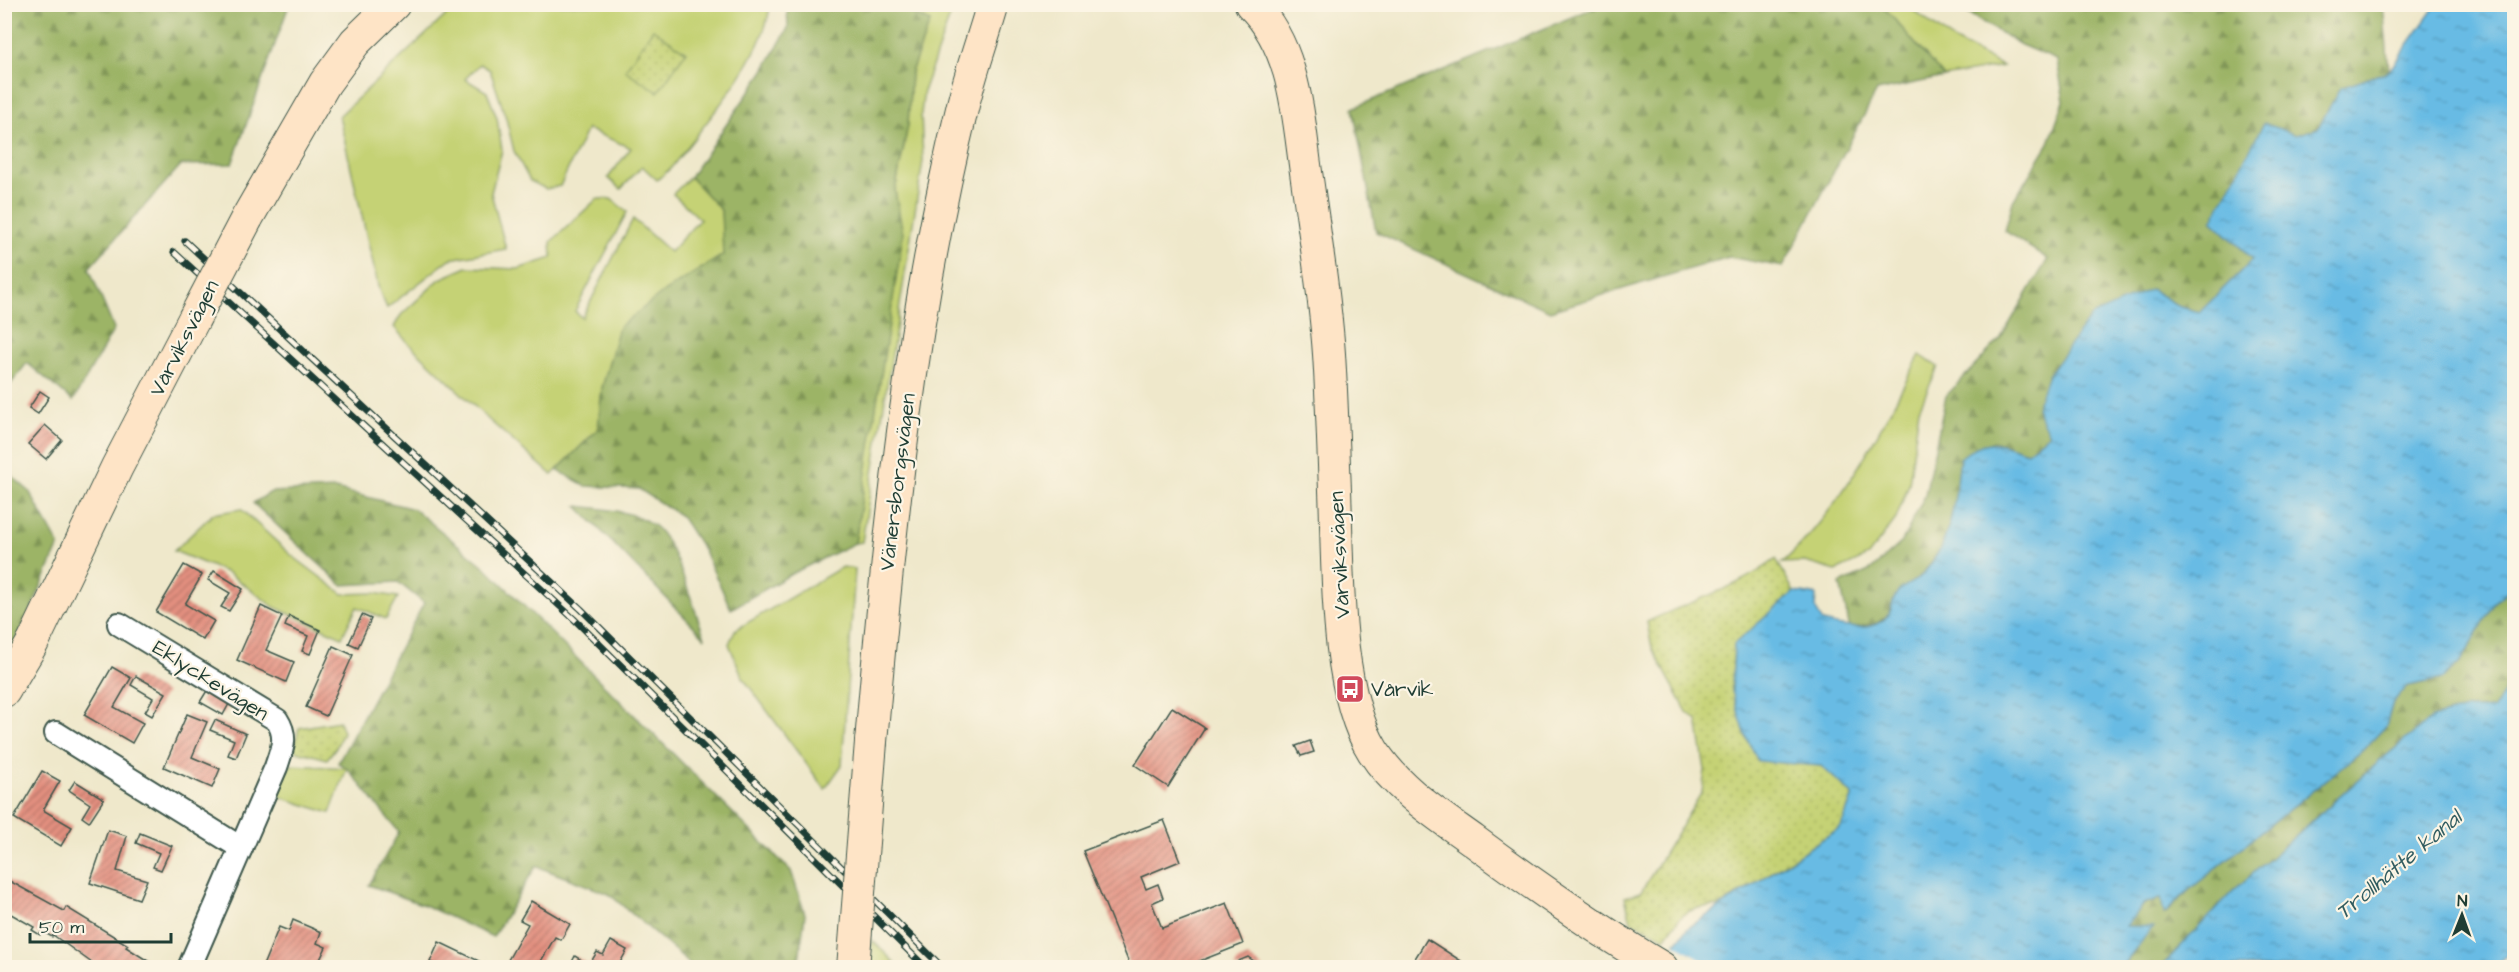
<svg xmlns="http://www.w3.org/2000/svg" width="2519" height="972" font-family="'Architects Daughter',sans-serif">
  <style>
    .grass { fill: #c5d274; stroke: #728854; stroke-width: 1.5 }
    .forest { fill: url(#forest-firs); stroke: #5e784d; stroke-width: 1.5 }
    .park { fill: url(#park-dots); stroke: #728854; stroke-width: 1.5 }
    .water { fill: url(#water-ripples); stroke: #447c8c; stroke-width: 1.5 }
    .pier { fill: #efe8cb }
    .building { fill: url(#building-hatch) }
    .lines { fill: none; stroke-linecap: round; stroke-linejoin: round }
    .street-casing { stroke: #3e574b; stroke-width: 26 }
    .secondary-casing { stroke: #3e574b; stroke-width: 34 }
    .street { stroke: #fff; stroke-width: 22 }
    .secondary { stroke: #fee4c6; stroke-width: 32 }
    .rail-casing { stroke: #1f3d34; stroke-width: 7 }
    .rail { stroke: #fcf5e5; stroke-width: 4.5; stroke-dasharray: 14; stroke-linecap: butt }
    .secondary-bridge-casing { stroke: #3e574b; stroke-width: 34; stroke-linecap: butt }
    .secondary-bridge { stroke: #fee4c6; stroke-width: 32 }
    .labels { text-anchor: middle; stroke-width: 4.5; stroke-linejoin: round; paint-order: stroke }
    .street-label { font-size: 21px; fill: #1f3d34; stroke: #fcf5e5 }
    .poi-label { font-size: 21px; fill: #1f3d34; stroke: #fcf5e5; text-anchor: start }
    .water-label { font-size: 22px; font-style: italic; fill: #315c60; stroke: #fcf5e5 }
  </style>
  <defs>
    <pattern id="forest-firs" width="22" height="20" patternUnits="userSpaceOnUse" patternTransform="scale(1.5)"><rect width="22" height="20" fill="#9cb466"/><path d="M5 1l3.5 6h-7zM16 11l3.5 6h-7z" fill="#7f9455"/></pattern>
    <pattern id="park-dots" width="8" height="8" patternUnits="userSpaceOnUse" patternTransform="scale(1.5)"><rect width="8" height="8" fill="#c5d274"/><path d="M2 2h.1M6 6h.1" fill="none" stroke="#a9b565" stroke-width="1.8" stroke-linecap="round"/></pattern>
    <pattern id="water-ripples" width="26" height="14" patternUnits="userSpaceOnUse" patternTransform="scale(1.5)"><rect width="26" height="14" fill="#68bbe4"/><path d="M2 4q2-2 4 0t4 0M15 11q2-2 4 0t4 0" fill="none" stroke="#5599ba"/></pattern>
    <pattern id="building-hatch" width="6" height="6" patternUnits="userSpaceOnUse" patternTransform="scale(1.5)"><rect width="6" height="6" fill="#e38f7f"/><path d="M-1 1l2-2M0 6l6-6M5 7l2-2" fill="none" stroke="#b77669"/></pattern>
  </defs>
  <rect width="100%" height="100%" fill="#fcf5e5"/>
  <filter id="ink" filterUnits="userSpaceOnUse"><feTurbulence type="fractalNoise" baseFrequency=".0167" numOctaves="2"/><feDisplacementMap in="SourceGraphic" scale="12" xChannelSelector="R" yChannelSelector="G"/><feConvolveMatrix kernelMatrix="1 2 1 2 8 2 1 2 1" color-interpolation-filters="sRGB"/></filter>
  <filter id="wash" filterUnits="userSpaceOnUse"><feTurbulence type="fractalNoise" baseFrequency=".008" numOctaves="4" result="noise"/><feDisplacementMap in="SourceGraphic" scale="24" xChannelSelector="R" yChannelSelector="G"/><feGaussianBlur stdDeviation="1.35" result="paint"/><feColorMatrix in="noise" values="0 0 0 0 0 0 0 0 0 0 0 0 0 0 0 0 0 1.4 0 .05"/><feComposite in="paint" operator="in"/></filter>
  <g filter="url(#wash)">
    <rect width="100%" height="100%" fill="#efe8cb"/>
    <!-- grass -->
    <g class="grass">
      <path d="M457 5H770C765 58 704 124 671 168L657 180 642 166 621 189 608 178 631 148 587 129 560 186 546 189 530 181 514 151 506 118 490 70 480 64 465 79 487 92 497 118 502 150 491 193 506 249 450 259 387 308 379 290 339 116Z"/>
      <polygon points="894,5 954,5 924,89 921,114 923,161 862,542 855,543 902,234 895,191 908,125 911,72 930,22"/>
      <polygon points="1882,5 1906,5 1953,40 2003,66 1944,77"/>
      <polygon points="690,177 721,210 724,255 665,291 602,388 598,429 552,475 489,420 407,342 394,327 401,315 440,279 467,267 518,269 552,258 551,242 597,199 611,199 627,212 575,311 582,318 633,219 670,252 700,219 673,194"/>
      <path d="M1920 355 1938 367 1919 409 1909 484 1896 519 1868 556 1836 571 1805 562 1782 563C1844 507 1881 427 1920 355Z"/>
      <polygon points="241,509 291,555 343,594 374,593 398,597 386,619 357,607 342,637 274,607 228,573 174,551 213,514"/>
      <polygon points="842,567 855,569 842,765 825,789 743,678 729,644 735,630"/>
      <polygon points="290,765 347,768 330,813 274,795"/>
      <polygon points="872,940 899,967 871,967"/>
    </g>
    <!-- forest -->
    <g class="forest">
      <polygon points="5,4 289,5 232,164 181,165 89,268 114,329 73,401 27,363 5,391"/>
      <polygon points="1603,4 1882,5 1944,77 1877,91 1783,267 1729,257 1550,311 1376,232 1353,108"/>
      <polygon points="787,5 894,5 930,22 911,72 908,125 895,191 903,234 855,543 793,573 731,609 704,551 681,516 639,489 586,486 557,470 598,429 602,388 619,327 665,291 723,255 721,210 690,177 763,72 788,28"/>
      <polygon points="1957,5 2383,5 2389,71 2340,88 2318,128 2296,135 2213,222 2253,259 2200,312 2180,307 2151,289 2049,434 2027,452 1993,441 1960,458 1955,500 1945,543 1922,575 1896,594 1888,615 1877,623 1850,629 1840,584 1871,570 1902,542 1925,495 1946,396 2001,338 2048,259 2005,231 2013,201 2049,143 2064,101 2057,60 2021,45 1962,10"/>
      <polygon points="5,470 29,491 59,545 26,621 5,662"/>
      <polygon points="335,489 414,509 485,567 791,871 805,914 798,967 691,967 686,960 609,894 536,866 493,937 424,905 369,885 399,832 347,768 338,763 424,603 398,582 342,585 253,503 271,492"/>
      <path d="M577 506C601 509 632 510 653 525 676 541 694 611 705 638Z"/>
      <polygon points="2514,585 2514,676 2493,709 2466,709 2432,718 2381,760 2232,892 2161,967 2121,968 2152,928 2125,926 2144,904 2162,898 2165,914 2189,890 2362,751 2386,726 2393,702 2408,686 2442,679 2461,662 2495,602"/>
    </g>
    <!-- park -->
    <g class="park">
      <polygon points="653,29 686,52 658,92 625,70"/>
      <path d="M1776 559 1794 592 1734 644 1732 691 1745 734 1758 760 1821 766 1853 794 1841 827 1720 906C1687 906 1683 913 1665 938L1631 921 1625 897 1641 892 1702 792 1705 770 1697 720 1687 712 1652 648 1647 622C1689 601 1737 589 1776 559Z"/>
      <polygon points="339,721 343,732 337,746 327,759 293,750 299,728"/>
    </g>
    <!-- water -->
    <g class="water">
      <path d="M2436 5H2514V585L2495 602 2461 662 2442 679 2408 686 2393 702 2386 726 2362 751 2189 890 2164 914 2161 898 2144 904 2126 926 2153 927 2121 967 1655 968 1688 928 1841 827 1853 795 1821 766 1758 761 1745 734 1732 691 1734 644 1794 592 1816 595 1815 608 1823 622C1842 627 1874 634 1888 615 1893 609 1892 599 1897 593 1903 585 1916 582 1923 574 1952 542 1955 500 1960 458 1987 436 1996 442 2027 452L2049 434 2036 408 2048 375 2091 316 2151 289 2180 307 2200 312 2253 259 2212 221 2264 123 2296 135 2318 128 2340 88 2389 71Z"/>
      <polygon points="2514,676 2514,948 2495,967 2161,967 2232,892 2381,760 2432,718 2466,709 2493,709"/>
    </g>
    <!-- pier -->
    <polygon class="pier" points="1672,942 1716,968 1652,968"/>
    <g id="blocks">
      <!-- building -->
      <g class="building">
        <polygon points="40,391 49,397 38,414 29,408"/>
        <polygon points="45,425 62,440 46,459 28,444"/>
        <polygon points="184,565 202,575 185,604 214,621 203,640 156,612"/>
        <polygon points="214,571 243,589 229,611 221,607 230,593 208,580"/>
        <polygon points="261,606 282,616 266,650 294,662 286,682 237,660"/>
        <polygon points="362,615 371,619 358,647 349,643"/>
        <polygon points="289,616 320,630 310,654 302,651 308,636 285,626"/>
        <polygon points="333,646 353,655 326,716 306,707"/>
        <polygon points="112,667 131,678 114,707 143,723 132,743 84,715"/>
        <polygon points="136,676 166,693 152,716 145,712 153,698 131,685"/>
        <polygon points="208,689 230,702 223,715 200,702"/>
        <polygon points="1172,707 1205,728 1168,787 1135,765"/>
        <polygon points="187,714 207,722 192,757 220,769 212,788 164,767"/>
        <polygon points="215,720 246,734 236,758 228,755 234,740 210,730"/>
        <polygon points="1310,741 1314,752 1301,756 1296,746"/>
        <polygon points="42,771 60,781 43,810 72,827 61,846 14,818"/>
        <polygon points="75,781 104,799 89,822 82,817 90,804 69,790"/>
        <polygon points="1164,820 1180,861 1141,877 1146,889 1158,884 1163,898 1152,903 1162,928 1227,903 1243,944 1182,968 1131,968 1083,851"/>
        <polygon points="108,830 127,836 117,871 147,880 139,899 90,883"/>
        <polygon points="140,833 172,846 161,870 153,867 159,853 136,843"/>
        <polygon points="4,878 64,911 66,907 128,945 126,947 159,968 99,968 53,935 52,937 42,931 40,935 32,930 34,927 4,910"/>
        <polygon points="531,901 570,924 561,940 555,937 537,968 520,968 508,960 528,924 520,920"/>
        <polygon points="293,920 321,932 317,943 326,947 316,968 262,968 279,927 289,931"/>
        <polygon points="1427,939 1472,968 1409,968"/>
        <polygon points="611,941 627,950 617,968 569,968 575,956 589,965 597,952 603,955"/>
        <polygon points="439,942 481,962 478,968 443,968 430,962"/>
        <polygon points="1248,957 1264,968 1234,968 1238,961"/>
      </g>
    </g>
  </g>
  <g filter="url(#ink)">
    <use href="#blocks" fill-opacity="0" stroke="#3e574b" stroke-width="1.5"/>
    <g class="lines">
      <!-- street casing -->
      <g class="street-casing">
        <g id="street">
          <path d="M119 624 277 720C288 737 282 749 276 767L189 968"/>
          <polyline points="56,733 241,848"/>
        </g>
      </g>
      <!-- secondary casing -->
      <g class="secondary-casing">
        <g id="secondary">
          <path d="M1251 4C1297 49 1298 120 1307 179 1315 237 1325 295 1329 354 1332 399 1333 444 1335 490 1338 563 1334 689 1373 751 1397 789 1438 815 1474 841 1535 886 1596 929 1662 968"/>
          <polyline points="247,218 325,83 355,42 394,4"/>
          <polyline points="4,691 33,642 117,467 194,319"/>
          <path d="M871 742C889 529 911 316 962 109 970 74 983 39 993 4"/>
        </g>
      </g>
      <!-- street -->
      <use href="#street" class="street"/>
      <!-- secondary -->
      <use href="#secondary" class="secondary"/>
      <!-- rail casing -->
      <g class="rail-casing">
        <g id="rail">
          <polyline points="185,241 581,609 943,968"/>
          <polyline points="174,252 574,619 926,968"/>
        </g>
      </g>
      <!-- rail -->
      <use href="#rail" class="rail"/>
      <!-- secondary-bridge casing -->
      <g class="secondary-bridge-casing">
        <g id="secondary-bridge">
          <polyline points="194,319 247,218"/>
          <polyline points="853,968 871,742"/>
        </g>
      </g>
      <!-- secondary-bridge -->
      <use href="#secondary-bridge" class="secondary-bridge"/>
    </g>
  </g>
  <!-- icons -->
  <defs>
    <g id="bus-square" transform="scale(1.5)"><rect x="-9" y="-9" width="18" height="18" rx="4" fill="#d1495b" stroke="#fcf5e5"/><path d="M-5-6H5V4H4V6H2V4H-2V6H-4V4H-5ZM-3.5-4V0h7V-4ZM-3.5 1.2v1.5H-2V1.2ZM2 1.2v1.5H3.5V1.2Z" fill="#fff"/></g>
  </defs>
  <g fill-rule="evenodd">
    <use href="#bus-square" x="1350" y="689"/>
  </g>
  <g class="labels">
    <!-- street labels -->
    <g class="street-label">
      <text transform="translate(184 338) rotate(-63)" y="7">Vårviksvägen</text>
      <text transform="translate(897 482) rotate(-83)" y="7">Vänersborgsvägen</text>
      <text transform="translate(1339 555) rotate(-93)" y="7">Vårviksvägen</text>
      <text transform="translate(211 680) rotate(32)" y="7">Eklyckevägen</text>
    </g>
    <!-- poi labels -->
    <g class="poi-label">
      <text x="1371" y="696">Vårvik</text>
    </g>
    <!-- water labels -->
    <g class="water-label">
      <text transform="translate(2398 864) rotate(-40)" y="8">Trollhätte kanal</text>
    </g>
  </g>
  <!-- margin -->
  <rect width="2519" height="972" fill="none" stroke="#fcf5e5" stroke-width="24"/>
  <!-- north arrow -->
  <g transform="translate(2462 915) rotate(1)" stroke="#fcf5e5" stroke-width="4.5" paint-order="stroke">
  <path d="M0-4.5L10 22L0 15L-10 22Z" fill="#1f3d34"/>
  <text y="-9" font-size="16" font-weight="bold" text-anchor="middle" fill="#1f3d34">N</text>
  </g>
  <!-- scale -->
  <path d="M30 933v9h141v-9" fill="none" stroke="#1f3d34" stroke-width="3"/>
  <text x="39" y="933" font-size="18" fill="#1f3d34" stroke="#fcf5e5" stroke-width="4.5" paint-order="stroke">50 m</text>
</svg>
